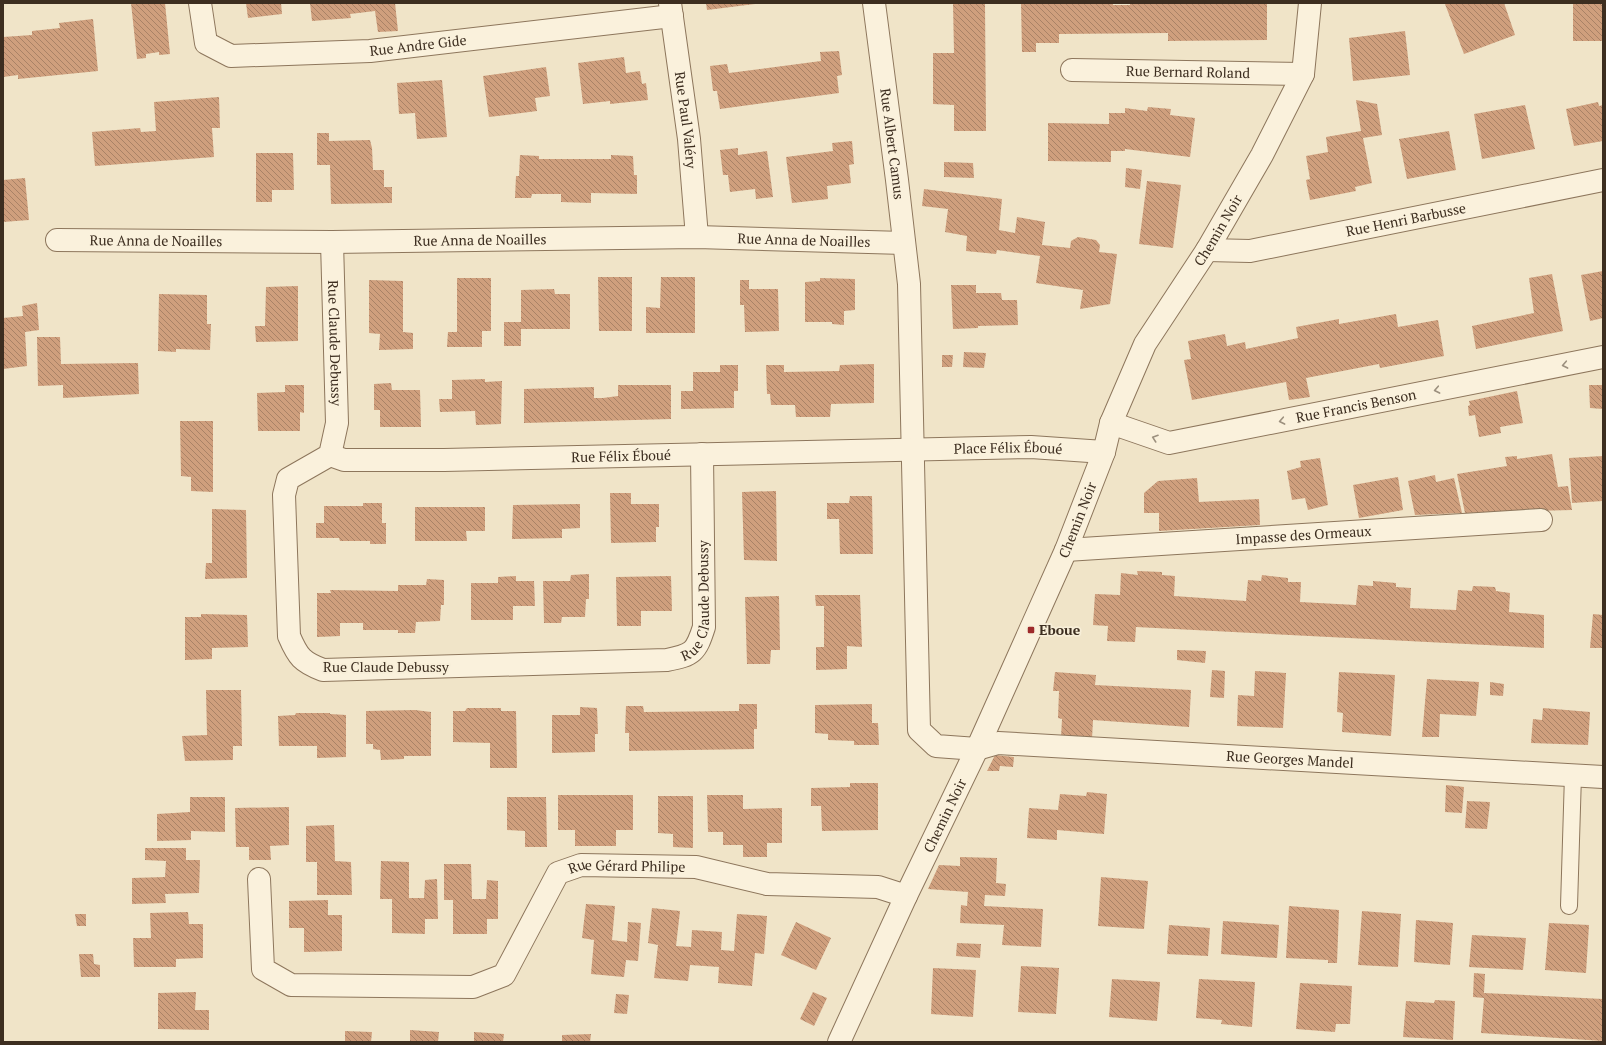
<svg xmlns="http://www.w3.org/2000/svg" width="1606" height="1045" font-family="'PT Serif',serif">
  <style>
    .building { fill: url(#building-back-hatch) }
    .lines { fill: none; stroke-linecap: round; stroke-linejoin: round }
    .lane-casing { stroke: #8d765c; stroke-width: 18 }
    .street-casing { stroke: #8d765c; stroke-width: 24 }
    .lane { stroke: #faf1dc; stroke-width: 16 }
    .street { stroke: #faf1dc; stroke-width: 22 }
    .oneway { stroke: #9c907e }
    .poi-dot { fill: #9e2a2b; stroke: #f7eed8; stroke-width: 1.5 }
    .labels { text-anchor: middle; stroke-width: 3.5; stroke-linejoin: round; paint-order: stroke }
    .street-label { font-size: 14px; fill: #3d2e20; stroke: #f7eed8 }
    .poi-label { font-size: 14px; font-weight: bold; fill: #3d2e20; stroke: #f7eed8; text-anchor: start }
  </style>
  <defs>
    <pattern id="building-back-hatch" width="6" height="6" patternUnits="userSpaceOnUse"><rect width="6" height="6" fill="#cf9f7d"/><path d="M-1 5l2 2M0 0l6 6M5-1l2 2" fill="none" stroke="#a98266"/></pattern>
  </defs>
  <rect width="100%" height="100%" fill="#f0e4c8"/>
  <!-- building -->
  <g class="building">
    <polygon points="131,3 165,3 170,54 159,55 159,52 146,54 146,58 137,59"/>
    <polygon points="246,3 281,3 282,14 248,18"/>
    <polygon points="310,3 395,3 398,31 378,32 375,11 350,14 351,18 312,21"/>
    <polygon points="706,3 755,3 755,4 707,10"/>
    <polygon points="953,3 985,3 986,131 954,131 954,105 933,104 933,53 954,53"/>
    <polygon points="1021,3 1113,3 1113,5 1130,5 1130,3 1267,3 1267,40 1168,41 1168,33 1059,34 1059,43 1036,43 1036,52 1022,52"/>
    <polygon points="1448,3 1504,3 1515,35 1464,54 1445,4"/>
    <rect x="1573" y="3" width="30" height="38"/>
    <polygon points="93,19 98,71 18,79 18,75 3,77 3,37 32,35 32,31 60,28 59,23"/>
    <polygon points="1405,31 1410,75 1353,81 1349,38"/>
    <polygon points="839,51 842,75 837,76 839,93 720,109 717,91 713,91 710,66 727,64 729,73 821,61 820,52"/>
    <polygon points="624,57 626,73 640,71 642,84 646,83 648,100 610,104 610,101 583,104 578,63"/>
    <polygon points="546,67 550,96 535,98 537,111 489,117 483,76"/>
    <polygon points="442,80 447,137 417,139 415,113 399,114 397,83"/>
    <polygon points="219,97 220,128 212,128 214,157 95,166 92,132 140,128 141,132 156,131 154,102"/>
    <polygon points="1356,100 1377,104 1382,135 1363,138 1372,183 1355,187 1356,191 1310,200 1306,180 1310,179 1306,156 1328,152 1326,137 1361,131"/>
    <polygon points="1598,102 1599,106 1603,105 1603,141 1574,146 1566,109"/>
    <polygon points="1525,105 1535,149 1482,159 1474,114"/>
    <polygon points="1148,107 1171,109 1170,115 1195,118 1190,157 1125,149 1125,151 1111,151 1111,162 1048,161 1048,123 1109,124 1109,113 1125,113 1125,108 1147,111"/>
    <polygon points="1449,131 1456,170 1407,179 1399,139"/>
    <polygon points="317,133 329,133 329,141 370,140 372,148 373,170 384,170 384,187 392,187 392,203 331,204 330,165 317,165"/>
    <polygon points="852,141 854,164 849,165 851,183 827,186 828,199 792,203 786,157 833,151 832,143"/>
    <polygon points="738,148 738,155 767,151 773,197 756,199 755,189 730,192 728,175 723,175 720,150"/>
    <polygon points="256,153 293,153 294,190 272,190 272,202 256,202"/>
    <polygon points="520,155 539,156 539,159 611,159 611,155 633,156 634,175 637,175 637,194 591,193 591,203 561,202 561,194 532,194 531,198 515,198 516,176 519,176"/>
    <polygon points="944,162 973,163 974,178 944,177"/>
    <polygon points="1126,168 1142,170 1140,189 1125,187"/>
    <polygon points="25,178 29,220 3,222 3,180"/>
    <polygon points="1147,181 1181,185 1173,248 1139,244"/>
    <polygon points="924,189 1002,199 999,230 1015,233 1017,217 1045,222 1042,245 1070,248 1071,241 1078,237 1096,240 1100,245 1099,252 1117,254 1110,304 1080,309 1083,290 1036,283 1040,256 997,250 996,254 966,251 967,236 945,232 948,209 922,206"/>
    <polygon points="1603,271 1603,318 1590,321 1581,275"/>
    <polygon points="1552,274 1563,331 1476,349 1472,326 1534,313 1529,278"/>
    <polygon points="598,277 632,277 632,331 599,331"/>
    <polygon points="661,277 695,277 695,333 646,333 646,307 660,308"/>
    <polygon points="457,278 491,278 491,331 482,331 482,347 447,347 448,332 457,332"/>
    <polygon points="820,278 855,279 855,310 844,311 844,325 832,324 832,322 805,322 805,282 820,281"/>
    <polygon points="369,280 403,281 403,332 413,333 413,349 379,350 380,334 369,333"/>
    <polygon points="740,280 749,280 749,289 778,289 779,331 745,332 744,305 740,305"/>
    <polygon points="951,285 976,285 976,293 1001,293 1002,300 1017,300 1018,325 978,326 978,328 953,329"/>
    <polygon points="298,286 298,341 256,342 255,326 265,326 266,287"/>
    <polygon points="554,289 555,294 570,294 570,329 521,329 521,346 504,346 504,322 521,322 521,290"/>
    <polygon points="159,294 207,295 207,324 211,324 210,350 176,349 176,352 158,351"/>
    <polygon points="37,303 39,330 25,332 27,366 3,369 3,318 23,316 22,306"/>
    <polygon points="1396,314 1398,327 1438,320 1444,356 1380,368 1379,364 1306,378 1310,397 1289,400 1286,382 1192,400 1184,360 1191,359 1188,341 1225,334 1227,346 1245,342 1246,349 1298,338 1296,327 1339,319 1339,324"/>
    <polygon points="37,337 60,337 61,364 138,363 139,394 63,398 63,385 38,386"/>
    <polygon points="964,352 986,353 984,368 963,367"/>
    <polygon points="942,355 953,355 952,367 942,367"/>
    <polygon points="874,364 874,403 831,404 830,417 796,417 795,405 771,405 770,394 767,394 766,365 784,365 784,372 839,371 840,365"/>
    <polygon points="720,365 738,365 738,391 734,391 734,408 681,409 681,391 693,391 693,372 720,372"/>
    <polygon points="485,379 485,382 502,381 501,424 476,425 475,411 440,412 439,399 452,399 452,380"/>
    <polygon points="391,383 392,390 420,390 421,427 380,427 380,410 374,410 374,384"/>
    <polygon points="285,385 304,385 304,413 300,412 300,431 258,431 257,393 285,392"/>
    <polygon points="618,385 671,385 671,419 524,423 524,389 594,387 594,398 603,398 618,396"/>
    <polygon points="1589,385 1603,385 1603,409 1590,408"/>
    <polygon points="1517,391 1523,423 1500,427 1501,433 1479,437 1475,415 1469,416 1468,406 1470,405 1469,401"/>
    <polygon points="180,421 213,421 213,492 191,491 191,477 181,476"/>
    <polygon points="1552,454 1558,487 1568,486 1572,510 1465,513 1457,474 1507,466 1505,457 1517,456 1517,459"/>
    <polygon points="1603,456 1603,501 1572,503 1569,458"/>
    <polygon points="1320,458 1328,505 1308,510 1305,498 1292,500 1287,471 1301,467 1300,461"/>
    <polygon points="1435,475 1436,482 1454,478 1462,513 1415,515 1408,481"/>
    <polygon points="1398,477 1403,510 1359,518 1353,485"/>
    <polygon points="1197,478 1199,502 1259,499 1260,525 1159,531 1159,513 1144,513 1144,493 1158,481"/>
    <polygon points="776,491 777,561 744,560 742,492"/>
    <polygon points="610,493 631,493 631,504 659,504 659,527 656,527 656,542 611,543"/>
    <polygon points="850,496 872,496 873,554 840,554 839,519 827,519 827,503 849,503"/>
    <polygon points="363,503 382,503 382,523 386,523 386,544 370,544 370,541 340,541 339,538 316,538 316,523 324,523 324,506 363,506"/>
    <polygon points="580,504 580,528 562,529 562,538 512,539 513,505"/>
    <polygon points="415,507 485,507 485,531 466,531 467,541 415,541"/>
    <polygon points="212,509 246,510 247,578 205,579 206,563 212,563"/>
    <polygon points="1137,571 1162,572 1162,575 1175,576 1174,596 1246,601 1248,580 1261,581 1262,575 1288,578 1288,582 1301,582 1300,602 1356,605 1358,585 1373,586 1373,581 1396,583 1396,587 1411,588 1410,608 1456,610 1458,590 1472,591 1473,586 1495,587 1496,591 1510,593 1509,612 1544,615 1544,648 1136,627 1135,642 1107,641 1108,626 1093,625 1095,594 1120,595 1121,573 1138,575"/>
    <polygon points="589,574 589,599 586,599 585,617 562,617 561,623 544,623 543,581 570,581 571,575"/>
    <polygon points="516,576 516,581 534,581 535,606 513,606 513,620 471,620 471,583 498,583 498,577"/>
    <polygon points="671,576 672,611 641,611 641,626 617,626 616,577"/>
    <polygon points="427,579 444,580 444,605 441,605 440,621 416,622 415,633 398,633 398,630 363,630 363,623 340,623 340,636 317,637 317,593 331,593 330,590 398,591 398,585 426,585"/>
    <polygon points="815,595 860,595 862,647 847,646 847,669 816,670 816,647 824,647 824,606 816,606"/>
    <polygon points="779,596 780,650 771,650 770,664 747,664 745,597"/>
    <polygon points="201,614 247,615 248,647 212,648 212,659 185,660 185,617 201,617"/>
    <polygon points="1593,614 1603,615 1603,648 1590,648"/>
    <polygon points="1177,650 1206,651 1205,663 1177,660"/>
    <polygon points="1212,670 1225,671 1224,698 1210,697"/>
    <polygon points="1255,671 1286,673 1283,728 1237,726 1238,695 1254,696"/>
    <polygon points="1055,672 1096,675 1095,685 1191,690 1189,727 1093,720 1092,739 1061,737 1062,719 1058,718 1059,691 1053,691"/>
    <polygon points="1339,672 1395,675 1391,736 1342,732 1343,713 1337,712"/>
    <polygon points="1427,679 1479,682 1476,716 1440,714 1439,737 1422,737"/>
    <polygon points="1490,682 1504,684 1503,696 1490,695"/>
    <polygon points="206,690 241,690 242,746 233,746 233,760 185,761 182,736 207,735"/>
    <polygon points="739,704 757,704 757,729 754,729 754,749 629,751 629,733 625,733 626,706 643,706 644,712 739,711"/>
    <polygon points="872,704 872,723 878,723 879,745 854,745 854,741 828,740 828,734 815,733 815,705"/>
    <polygon points="580,707 597,708 598,734 595,734 595,752 552,753 552,715 580,715"/>
    <polygon points="467,708 501,708 501,711 516,711 517,768 490,768 490,743 453,742 453,711 465,711"/>
    <polygon points="1543,708 1590,712 1588,745 1531,743 1533,719 1542,720"/>
    <polygon points="415,710 431,712 431,756 404,756 404,759 381,760 380,750 373,749 373,744 366,744 366,711"/>
    <polygon points="296,713 330,713 330,714 346,715 346,757 317,758 317,746 279,746 278,716 295,715"/>
    <polygon points="995,755 1014,757 1013,767 1000,766 999,771 987,771"/>
    <polygon points="850,783 878,783 878,830 822,831 821,806 811,806 811,788 850,787"/>
    <polygon points="1446,785 1464,787 1462,813 1445,812"/>
    <polygon points="1087,792 1107,794 1104,834 1057,830 1057,840 1027,838 1029,808 1058,810 1060,794 1086,796"/>
    <polygon points="558,795 633,795 633,830 616,830 616,846 575,846 575,830 558,830"/>
    <polygon points="707,795 743,795 743,809 782,808 782,843 767,843 767,857 743,857 743,845 723,845 723,832 708,832"/>
    <polygon points="658,796 693,796 693,848 673,847 673,834 658,833"/>
    <polygon points="190,797 225,797 225,832 191,831 191,840 157,841 157,814 190,812"/>
    <polygon points="507,797 546,797 547,847 525,847 525,831 507,830"/>
    <polygon points="1467,801 1490,802 1487,829 1465,828"/>
    <polygon points="289,807 289,845 270,846 271,860 249,860 249,847 236,847 235,808"/>
    <polygon points="334,825 335,861 351,862 352,895 317,895 317,862 306,862 306,826"/>
    <polygon points="145,848 186,848 186,860 200,860 199,893 165,894 166,903 132,904 132,878 165,877 166,861 145,860"/>
    <polygon points="960,857 997,858 996,883 1006,884 1005,896 985,895 984,906 1043,909 1041,947 1002,945 1004,925 960,923 961,905 967,906 968,892 928,889 939,865 960,866"/>
    <polygon points="381,861 409,862 409,898 424,898 425,880 437,879 438,919 425,919 425,934 392,933 392,899 380,899"/>
    <polygon points="444,864 471,864 472,899 486,899 487,880 498,881 498,919 487,919 487,934 453,934 453,900 444,900"/>
    <polygon points="1101,877 1148,881 1144,929 1098,926"/>
    <polygon points="328,900 328,915 342,915 342,951 304,952 304,928 289,928 289,901"/>
    <polygon points="586,904 615,906 612,940 627,942 628,922 641,923 638,961 626,960 624,977 591,974 594,940 582,938"/>
    <polygon points="1289,906 1339,910 1337,963 1328,963 1328,960 1286,958"/>
    <polygon points="652,908 680,911 676,946 691,947 692,930 722,932 721,950 734,951 737,914 767,916 764,954 755,953 752,986 718,983 719,967 690,965 688,981 654,978 658,945 648,943"/>
    <polygon points="1362,911 1401,914 1398,967 1358,965"/>
    <polygon points="188,912 189,924 203,924 203,958 176,959 176,967 134,967 133,938 151,938 150,913"/>
    <polygon points="75,914 86,914 86,926 77,926"/>
    <polygon points="1416,920 1453,923 1450,965 1414,962"/>
    <polygon points="1223,921 1279,925 1277,958 1221,954"/>
    <polygon points="796,922 831,938 816,970 781,955"/>
    <polygon points="1549,923 1589,925 1586,973 1545,970"/>
    <polygon points="1169,925 1210,928 1208,956 1167,954"/>
    <polygon points="1472,935 1526,938 1523,970 1469,967"/>
    <polygon points="957,943 981,944 980,958 956,956"/>
    <polygon points="79,954 93,954 94,964 100,965 100,977 81,977"/>
    <polygon points="1021,966 1059,968 1056,1014 1018,1012"/>
    <polygon points="933,968 976,970 973,1017 931,1014"/>
    <polygon points="1474,973 1485,974 1484,993 1603,999 1603,1041 1481,1033 1484,998 1473,997"/>
    <polygon points="1112,979 1160,982 1157,1021 1109,1017"/>
    <polygon points="1199,979 1255,982 1252,1027 1221,1024 1222,1020 1196,1018"/>
    <polygon points="1300,983 1352,986 1350,1024 1336,1024 1335,1032 1296,1029"/>
    <polygon points="196,992 195,1010 209,1010 209,1030 158,1029 158,993"/>
    <polygon points="813,992 827,998 814,1026 800,1019"/>
    <polygon points="616,994 629,995 627,1014 614,1013"/>
    <polygon points="1435,1000 1455,1001 1453,1040 1403,1037 1406,1001 1434,1003"/>
    <polygon points="410,1030 439,1032 438,1042 410,1042"/>
    <polygon points="345,1031 372,1032 371,1042 345,1042"/>
    <polygon points="474,1032 504,1034 503,1042 474,1042"/>
    <polygon points="591,1034 590,1042 562,1042 562,1035"/>
  </g>
  <g class="lines">
    <!-- lane casing -->
    <g class="lane-casing">
      <polyline id="lane" points="1569,906 1573,775"/>
    </g>
    <!-- street casing -->
    <g class="street-casing">
      <g id="street">
        <path id="s1" d="M200 3 206 43 231 56 370 51 672 16"/>
        <path id="s2" d="M670 3 689 139 697 237"/>
        <path id="s3" d="M874 3 897 180 909 284 919 730 936 746 977 749 998 743 1603 777"/>
        <path id="s4" d="M1072 70 1303 74"/>
        <path id="s5" d="M57 240 332 242 697 237 904 243"/>
        <path id="s6" d="M332 242 337 423 330 455 288 479 284 495 289 636C298 657 302 662 323 670L667 660C693 655 696 652 704 627L702 454"/>
        <path id="s7" d="M1207 250 1250 251 1603 180"/>
        <path id="s8" d="M1111 423 1169 443 1603 357"/>
        <path id="s9" d="M330 455 344 460H444L1031 447 1104 452"/>
        <path id="s10" d="M1066 550 1541 520"/>
        <path id="s11" d="M259 879 263 969 291 985 473 987 504 975 558 873 581 865 696 867 767 884 878 887 906 896"/>
        <path id="s12" d="M839 1042 906 896 977 749 1066 550 1104 452 1111 423 1145 344 1207 250 1262 155 1303 74 1310 3"/>
      </g>
    </g>
    <!-- lane -->
    <use href="#lane" class="lane"/>
    <!-- street -->
    <use href="#street" class="street"/>
  </g>
  <!-- one-way arrows -->
  <defs><path id="oneway-chevron" d="M-2-3.5L2.5 0L-2 3.5" fill="none" stroke-width="1.6" stroke-linecap="round" stroke-linejoin="round"/></defs>
  <g class="oneway">
    <use href="#oneway-chevron" transform="translate(1565 365) rotate(169)"/>
    <use href="#oneway-chevron" transform="translate(1437 390) rotate(169)"/>
    <use href="#oneway-chevron" transform="translate(1282 421) rotate(169)"/>
    <use href="#oneway-chevron" transform="translate(1155 438) rotate(-161)"/>
  </g>
  <!-- markers -->
  <rect class="poi-dot" x="1027" y="626" width="8" height="8" rx="2"/>
  <g class="labels">
    <!-- street labels -->
    <g class="street-label">
      <text dy="5" stroke="none"><textPath href="#s1" startOffset="256">Rue Andre Gide</textPath></text>
      <text dy="5" stroke="none"><textPath href="#s4" startOffset="116">Rue Bernard Roland</textPath></text>
      <text dy="5" stroke="none"><textPath href="#s2" startOffset="118">Rue Paul Valéry</textPath></text>
      <text dy="5" stroke="none"><textPath href="#s3" startOffset="142">Rue Albert Camus</textPath></text>
      <text dy="5" stroke="none"><textPath href="#s7" startOffset="202">Rue Henri Barbusse</textPath></text>
      <text dy="5" stroke="none"><textPath href="#s12" startOffset="898">Chemin Noir</textPath></text>
      <text dy="5" stroke="none"><textPath href="#s5" startOffset="99">Rue Anna de Noailles</textPath></text>
      <text dy="5" stroke="none"><textPath href="#s5" startOffset="423">Rue Anna de Noailles</textPath></text>
      <text dy="5" stroke="none"><textPath href="#s5" startOffset="747">Rue Anna de Noailles</textPath></text>
      <text dy="5" stroke="none"><textPath href="#s6" startOffset="101">Rue Claude Debussy</textPath></text>
      <text dy="5" stroke="none"><textPath href="#s8" startOffset="252">Rue Francis Benson</textPath></text>
      <text dy="5" stroke="none"><textPath href="#s9" startOffset="679">Place Félix Éboué</textPath></text>
      <text dy="5" stroke="none"><textPath href="#s9" startOffset="292">Rue Félix Éboué</textPath></text>
      <text dy="5" stroke="none"><textPath href="#s12" startOffset="574">Chemin Noir</textPath></text>
      <text dy="5" stroke="none"><textPath href="#s10" startOffset="238">Impasse des Ormeaux</textPath></text>
      <text dy="5" stroke="none"><textPath href="#s6" startOffset="892">Rue Claude Debussy</textPath></text>
      <text x="386" y="672">Rue Claude Debussy</text>
      <text dy="5" stroke="none"><textPath href="#s3" startOffset="1108">Rue Georges Mandel</textPath></text>
      <text dy="5" stroke="none"><textPath href="#s12" startOffset="250">Chemin Noir</textPath></text>
      <text dy="5" stroke="none"><textPath href="#s11" startOffset="523">Rue Gérard Philipe</textPath></text>
    </g>
    <!-- poi labels -->
    <g class="poi-label">
      <text x="1039" y="635">Eboue</text>
    </g>
  </g>
  <!-- border -->
  <rect width="1606" height="1045" fill="none" stroke="#3d2e20" stroke-width="8"/>
</svg>
